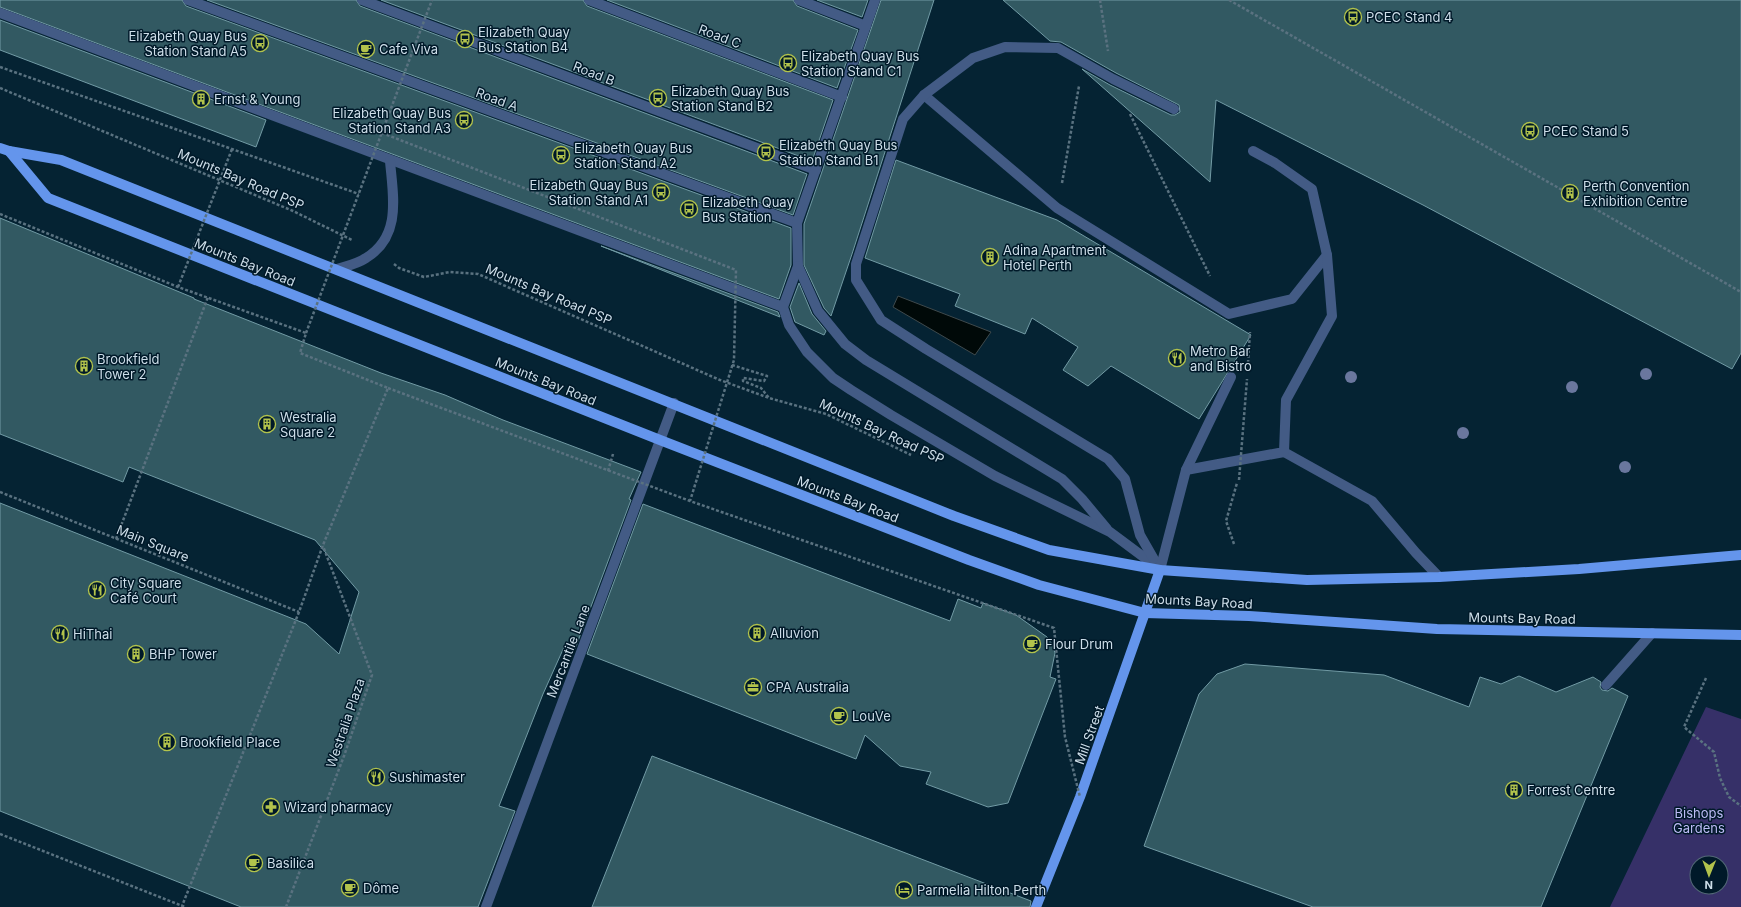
<svg xmlns="http://www.w3.org/2000/svg" width="1741" height="907" font-family="Inter,sans-serif">
  <style>
    .green { fill: #363068; fill-rule: evenodd }
    .water { fill: #000908; stroke: #3e494c }
    .building { fill: #325962; stroke: #729ba5 }
    .lines { fill: none; stroke-linecap: round; stroke-linejoin: round }
    .path { stroke: #5a7280; stroke-width: 2.5; stroke-dasharray: 3 2; stroke-linecap: butt }
    .lane { stroke: #435b85; stroke-width: 10 }
    .primary { stroke: #6495ec; stroke-width: 10 }
    .path-bridge { stroke: #5a7280; stroke-width: 2.5; stroke-dasharray: 3 2; stroke-linecap: butt }
    .tree { fill: #6a779e }
    .labels { text-anchor: middle; stroke-width: 3; stroke-linejoin: round; paint-order: stroke }
    .poi-label { font-size: 13px; fill: #cddee9; stroke: #001929; text-anchor: start }
    .street-label { font-size: 13px; fill: #cddee9; stroke: #001929 }
    .park-label { font-size: 13px; fill: #bcbbf5; stroke: #001929 }
  </style>
  <rect width="100%" height="100%" fill="#052333"/>
  <!-- green -->
  <path class="green" d="M1706 707 1741 719V907H1610ZM1697 863H1721V887H1697Z"/>
  <!-- water -->
  <polygon class="water" points="898,296 991,332 975,355 893,307"/>
  <!-- building -->
  <g class="building">
    <polygon points="0,0 182,0 186,6 791,228 791,265 779,299 0,7"/>
    <polygon points="207,0 356,0 360,6 807,174 793,215"/>
    <polygon points="381,0 583,0 587,6 833,100 812,161"/>
    <polygon points="607,0 793,0 797,6 858,30 837,88"/>
    <polygon points="817,0 868,0 862,17"/>
    <polygon points="881,0 934,0 852,254 831,316 824,308 804,265 804,224"/>
    <polygon points="1003,0 1741,0 1741,353 1732,369 1423,205 1216,100 1210,182 1082,69 1110,85 1171,115 1175,115 1180,112 1179,105 1116,73 1061,42 1050,41"/>
    <polygon points="0,20 266,120 256,147 0,50"/>
    <polygon points="896,160 1057,220 1251,335 1199,419 1111,366 1088,386 1063,370 1078,347 1032,318 1025,334 955,306 960,294 865,258"/>
    <polygon points="0,218 194,298 194,299 381,373 445,395 503,420 641,472 629,499 631,500 575,649 565,645 543,694 499,806 515,811 478,907 241,907 0,811 0,503 306,624 339,654 359,592 315,540 129,467 123,482 0,434"/>
    <polygon points="601,246 778,312 780,317"/>
    <polygon points="799,283 812,314 826,331 824,335 795,322 790,307"/>
    <polygon points="643,504 950,621 958,599 981,608 983,603 1016,615 1047,637 1052,644 1055,653 1050,677 1056,679 1008,803 988,807 926,784 931,772 900,766 865,735 856,759 587,654"/>
    <polygon points="1245,664 1384,675 1469,707 1480,677 1501,684 1519,676 1556,692 1593,677 1601,682 1600,687 1602,690 1608,691 1612,688 1628,696 1541,907 1313,907 1144,846 1199,694 1217,674"/>
    <polygon points="652,756 1031,901 1030,907 592,907"/>
  </g>
  <g class="lines">
    <!-- path -->
    <g class="path">
      <polyline points="1100,0 1108,51"/>
      <polyline points="1229,0 1741,292"/>
      <polyline points="0,67 359,194"/>
      <polyline points="0,88 293,211 352,240"/>
      <polyline points="1130,114 1210,276"/>
      <polyline points="1062,183 1079,86"/>
      <polyline points="0,214 178,287 306,333 300,353 388,388 323,545 299,612 182,906"/>
      <polyline points="394,264 399,268 424,277 450,272 478,274 720,380 769,398 826,414 911,455"/>
      <polyline points="1248,363 1250,332"/>
      <polyline points="732,365 767,376 764,381 743,378 743,381 761,388 769,398"/>
      <polyline points="608,471 613,454"/>
      <polyline points="0,492 299,612"/>
      <polyline points="116,539 208,297"/>
      <polyline points="1234,544 1226,521 1237,483"/>
      <polyline points="1706,678 1684,727 1714,752 1720,778 1729,797 1741,806"/>
      <polyline points="0,834 185,907"/>
      <polyline points="286,907 344,756 372,675 323,546"/>
    </g>
    <!-- lane -->
    <g class="lane">
      <polyline points="188,0 797,223"/>
      <polyline points="362,0 816,170"/>
      <polyline points="589,0 842,97"/>
      <polyline points="799,0 866,26"/>
      <polyline points="875,0 797,223 798,266 783,307 789,325 807,352 833,378 851,390 891,415 995,476 1110,532 1157,567"/>
      <polyline points="0,13 783,307"/>
      <polyline points="924,95 1057,208 1229,314 1292,299 1327,255"/>
      <polyline points="798,266 818,311 845,344 866,360 1062,479 1082,499 1107,529"/>
      <path d="M337 269C347 266 357 264 366 258 402 236 393 196 390 161"/>
      <polyline points="1284,452 1372,501 1416,553 1439,577"/>
      <polyline points="1186,470 1284,452 1286,400 1332,316 1327,255 1312,189 1275,163 1253,151"/>
      <polyline points="1160,570 1140,535 1125,479 1108,459 926,349 881,320 856,280 856,264 903,119 924,95 973,58 1005,47 1058,48 1113,79 1174,109"/>
      <polyline points="1160,570 1186,470 1231,377"/>
      <polyline points="1606,685 1652,633"/>
      <polyline points="486,907 674,403"/>
    </g>
    <!-- primary -->
    <g class="primary">
      <polyline points="0,148 9,151 61,160 954,516 1049,550 1160,570 1307,580 1439,577 1579,569 1741,555"/>
      <polyline points="9,151 48,198 660,440 969,560 1039,585 1145,613 1249,616 1437,629 1741,635"/>
      <polyline points="1036,907 1080,797 1160,570"/>
    </g>
    <!-- path-bridge -->
    <g class="path-bridge">
      <polyline points="382,133 736,270 734,360 690,501"/>
      <polyline points="178,287 232,149"/>
      <polyline points="306,333 432,0"/>
      <polyline points="388,388 690,501 1054,628 1065,737 1080,797"/>
      <polyline points="1239,480 1247,379"/>
    </g>
  </g>
  <!-- trees -->
  <g class="tree">
    <circle cx="1646" cy="374" r="6"/>
    <circle cx="1351" cy="377" r="6"/>
    <circle cx="1572" cy="387" r="6"/>
    <circle cx="1463" cy="433" r="6"/>
    <circle cx="1625" cy="467" r="6"/>
  </g>
  <!-- icons -->
  <defs>
    <g id="bus-ring" transform="scale(0.9)"><circle r="9.5" fill="#001929" stroke="#b2c34c" stroke-width="1.5"/><path d="M-5-6H5V4H4V6H2V4H-2V6H-4V4H-5ZM-3.5-4V0h7V-4ZM-3.5 1.2v1.5H-2V1.2ZM2 1.2v1.5H3.5V1.2Z" fill="#b2c34c"/></g>
    <g id="cafe-ring" transform="scale(0.9)"><circle r="9.5" fill="#001929" stroke="#b2c34c" stroke-width="1.5"/><path d="M-5.5-4.5H6V0H3Q3 3.5 0 3.5H-2.5Q-5.5 3.5-5.5 0ZM3-3.2v2h1.7v-2ZM-6 4.5H4V6H-6Z" fill="#b2c34c"/></g>
    <g id="building-ring" transform="scale(0.9)"><circle r="9.5" fill="#001929" stroke="#b2c34c" stroke-width="1.5"/><path d="M-4-6H4V6H1V3H-1V6H-4ZM-2.5-4.3h1.7v1.8h-1.7ZM.8-4.3h1.7v1.8H.8ZM-2.5-1h1.7V.8h-1.7ZM.8-1h1.7V.8H.8Z" fill="#b2c34c"/></g>
    <g id="restaurant-ring" transform="scale(0.9)"><circle r="9.5" fill="#001929" stroke="#b2c34c" stroke-width="1.5"/><path d="M-5-6h1v4h1v-4h1v4h1v-4h1v5L-1.5 .5V6h-2V.5L-5-1ZM5-6V6H3V1.5H1.5Q1.5-4 5-6Z" fill="#b2c34c"/></g>
    <g id="office-ring" transform="scale(0.9)"><circle r="9.5" fill="#001929" stroke="#b2c34c" stroke-width="1.5"/><path d="M-6-3h4V-5.5h4V-3h4V5H-6ZM-1-4.5V-3h2v-1.5ZM-6 0V1H6V0Z" fill="#b2c34c"/></g>
    <g id="pharmacy-ring" transform="scale(0.9)"><circle r="9.5" fill="#001929" stroke="#b2c34c" stroke-width="1.5"/><path d="M-2-6h4v4h4v4h-4v4h-4v-4h-4v-4h4Z" fill="#b2c34c"/></g>
    <g id="hotel-ring" transform="scale(0.9)"><circle r="9.5" fill="#001929" stroke="#b2c34c" stroke-width="1.5"/><path d="M-6-4.5h1.5V1H6V5H4.5V3h-9V5H-6ZM-4 0a1.8 1.8 0 1 1 3.6 0ZM.5 0V-2.5h3Q6-2.5 6 0Z" fill="#b2c34c"/></g>
  </defs>
  <g fill-rule="evenodd">
    <use href="#bus-ring" x="1353" y="17"/>
    <use href="#bus-ring" x="465" y="39"/>
    <use href="#bus-ring" x="260" y="43"/>
    <use href="#cafe-ring" x="366" y="49"/>
    <use href="#bus-ring" x="788" y="63"/>
    <use href="#bus-ring" x="658" y="98"/>
    <use href="#building-ring" x="201" y="99"/>
    <use href="#bus-ring" x="464" y="120"/>
    <use href="#bus-ring" x="1530" y="131"/>
    <use href="#bus-ring" x="766" y="152"/>
    <use href="#bus-ring" x="561" y="155"/>
    <use href="#bus-ring" x="661" y="192"/>
    <use href="#building-ring" x="1570" y="193"/>
    <use href="#bus-ring" x="689" y="209"/>
    <use href="#building-ring" x="990" y="257"/>
    <use href="#restaurant-ring" x="1177" y="358"/>
    <use href="#building-ring" x="84" y="366"/>
    <use href="#building-ring" x="267" y="424"/>
    <use href="#restaurant-ring" x="97" y="590"/>
    <use href="#building-ring" x="757" y="633"/>
    <use href="#restaurant-ring" x="60" y="634"/>
    <use href="#cafe-ring" x="1032" y="644"/>
    <use href="#building-ring" x="136" y="654"/>
    <use href="#office-ring" x="753" y="687"/>
    <use href="#cafe-ring" x="839" y="716"/>
    <use href="#building-ring" x="167" y="742"/>
    <use href="#restaurant-ring" x="376" y="777"/>
    <use href="#building-ring" x="1514" y="790"/>
    <use href="#pharmacy-ring" x="271" y="807"/>
    <use href="#cafe-ring" x="254" y="863"/>
    <use href="#cafe-ring" x="350" y="888"/>
    <use href="#hotel-ring" x="904" y="890"/>
  </g>
  <g class="labels">
    <!-- poi labels -->
    <g class="poi-label">
      <text x="1366" y="22">PCEC Stand 4</text>
      <text x="478" y="37">Elizabeth Quay<tspan x="478" dy="15">Bus Station B4</tspan></text>
      <text x="247" y="41" text-anchor="end">Elizabeth Quay Bus<tspan x="247" dy="15">Station Stand A5</tspan></text>
      <text x="379" y="54">Cafe Viva</text>
      <text x="801" y="61">Elizabeth Quay Bus<tspan x="801" dy="15">Station Stand C1</tspan></text>
      <text x="671" y="96">Elizabeth Quay Bus<tspan x="671" dy="15">Station Stand B2</tspan></text>
      <text x="214" y="104">Ernst &amp; Young</text>
      <text x="451" y="118" text-anchor="end">Elizabeth Quay Bus<tspan x="451" dy="15">Station Stand A3</tspan></text>
      <text x="1543" y="136">PCEC Stand 5</text>
      <text x="779" y="150">Elizabeth Quay Bus<tspan x="779" dy="15">Station Stand B1</tspan></text>
      <text x="574" y="153">Elizabeth Quay Bus<tspan x="574" dy="15">Station Stand A2</tspan></text>
      <text x="648" y="190" text-anchor="end">Elizabeth Quay Bus<tspan x="648" dy="15">Station Stand A1</tspan></text>
      <text x="1583" y="191">Perth Convention<tspan x="1583" dy="15">Exhibition Centre</tspan></text>
      <text x="702" y="207">Elizabeth Quay<tspan x="702" dy="15">Bus Station</tspan></text>
      <text x="1003" y="255">Adina Apartment<tspan x="1003" dy="15">Hotel Perth</tspan></text>
      <text x="1190" y="356">Metro Bar<tspan x="1190" dy="15">and Bistro</tspan></text>
      <text x="97" y="364">Brookfield<tspan x="97" dy="15">Tower 2</tspan></text>
      <text x="280" y="422">Westralia<tspan x="280" dy="15">Square 2</tspan></text>
      <text x="110" y="588">City Square<tspan x="110" dy="15">Café Court</tspan></text>
      <text x="770" y="638">Alluvion</text>
      <text x="73" y="639">HiThai</text>
      <text x="1045" y="649">Flour Drum</text>
      <text x="149" y="659">BHP Tower</text>
      <text x="766" y="692">CPA Australia</text>
      <text x="852" y="721">LouVe</text>
      <text x="180" y="747">Brookfield Place</text>
      <text x="389" y="782">Sushimaster</text>
      <text x="1527" y="795">Forrest Centre</text>
      <text x="284" y="812">Wizard pharmacy</text>
      <text x="267" y="868">Basilica</text>
      <text x="363" y="893">Dôme</text>
      <text x="917" y="895">Parmelia Hilton Perth</text>
    </g>
    <!-- street labels -->
    <g class="street-label">
      <text transform="translate(720 36) rotate(21)" y="5">Road C</text>
      <text transform="translate(594 73) rotate(21)" y="5">Road B</text>
      <text transform="translate(497 99) rotate(20)" y="5">Road A</text>
      <text transform="translate(241 179) rotate(23)" y="5">Mounts Bay Road PSP</text>
      <text transform="translate(245 262) rotate(22)" y="5">Mounts Bay Road</text>
      <text transform="translate(549 294) rotate(23)" y="5">Mounts Bay Road PSP</text>
      <text transform="translate(546 381) rotate(22)" y="5">Mounts Bay Road</text>
      <text transform="translate(882 431) rotate(25)" y="5">Mounts Bay Road PSP</text>
      <text transform="translate(848 499) rotate(21)" y="5">Mounts Bay Road</text>
      <text transform="translate(153 543) rotate(22)" y="5">Main Square</text>
      <text transform="translate(1199 601) rotate(3)" y="5">Mounts Bay Road</text>
      <text transform="translate(1522 618) rotate(1)" y="5">Mounts Bay Road</text>
      <text transform="translate(568 651) rotate(-69)" y="5">Mercantile Lane</text>
      <text transform="translate(345 723) rotate(-71)" y="5">Westralia Plaza</text>
      <text transform="translate(1089 735) rotate(-70)" y="5">Mill Street</text>
    </g>
    <!-- park labels -->
    <g class="park-label">
      <text x="1699" y="818">Bishops<tspan x="1699" dy="15">Gardens</tspan></text>
    </g>
  </g>
  <!-- north arrow -->
  <g transform="translate(1709 875) rotate(181)"><circle r="19" fill="#001929" stroke="#526876"/>
  <path d="M0-3L7 15L0 10L-7 15Z" fill="#b2c34c"/>
  <text y="-6" font-size="11" font-weight="bold" text-anchor="middle" fill="#cddee9">N</text>
  </g>
</svg>
